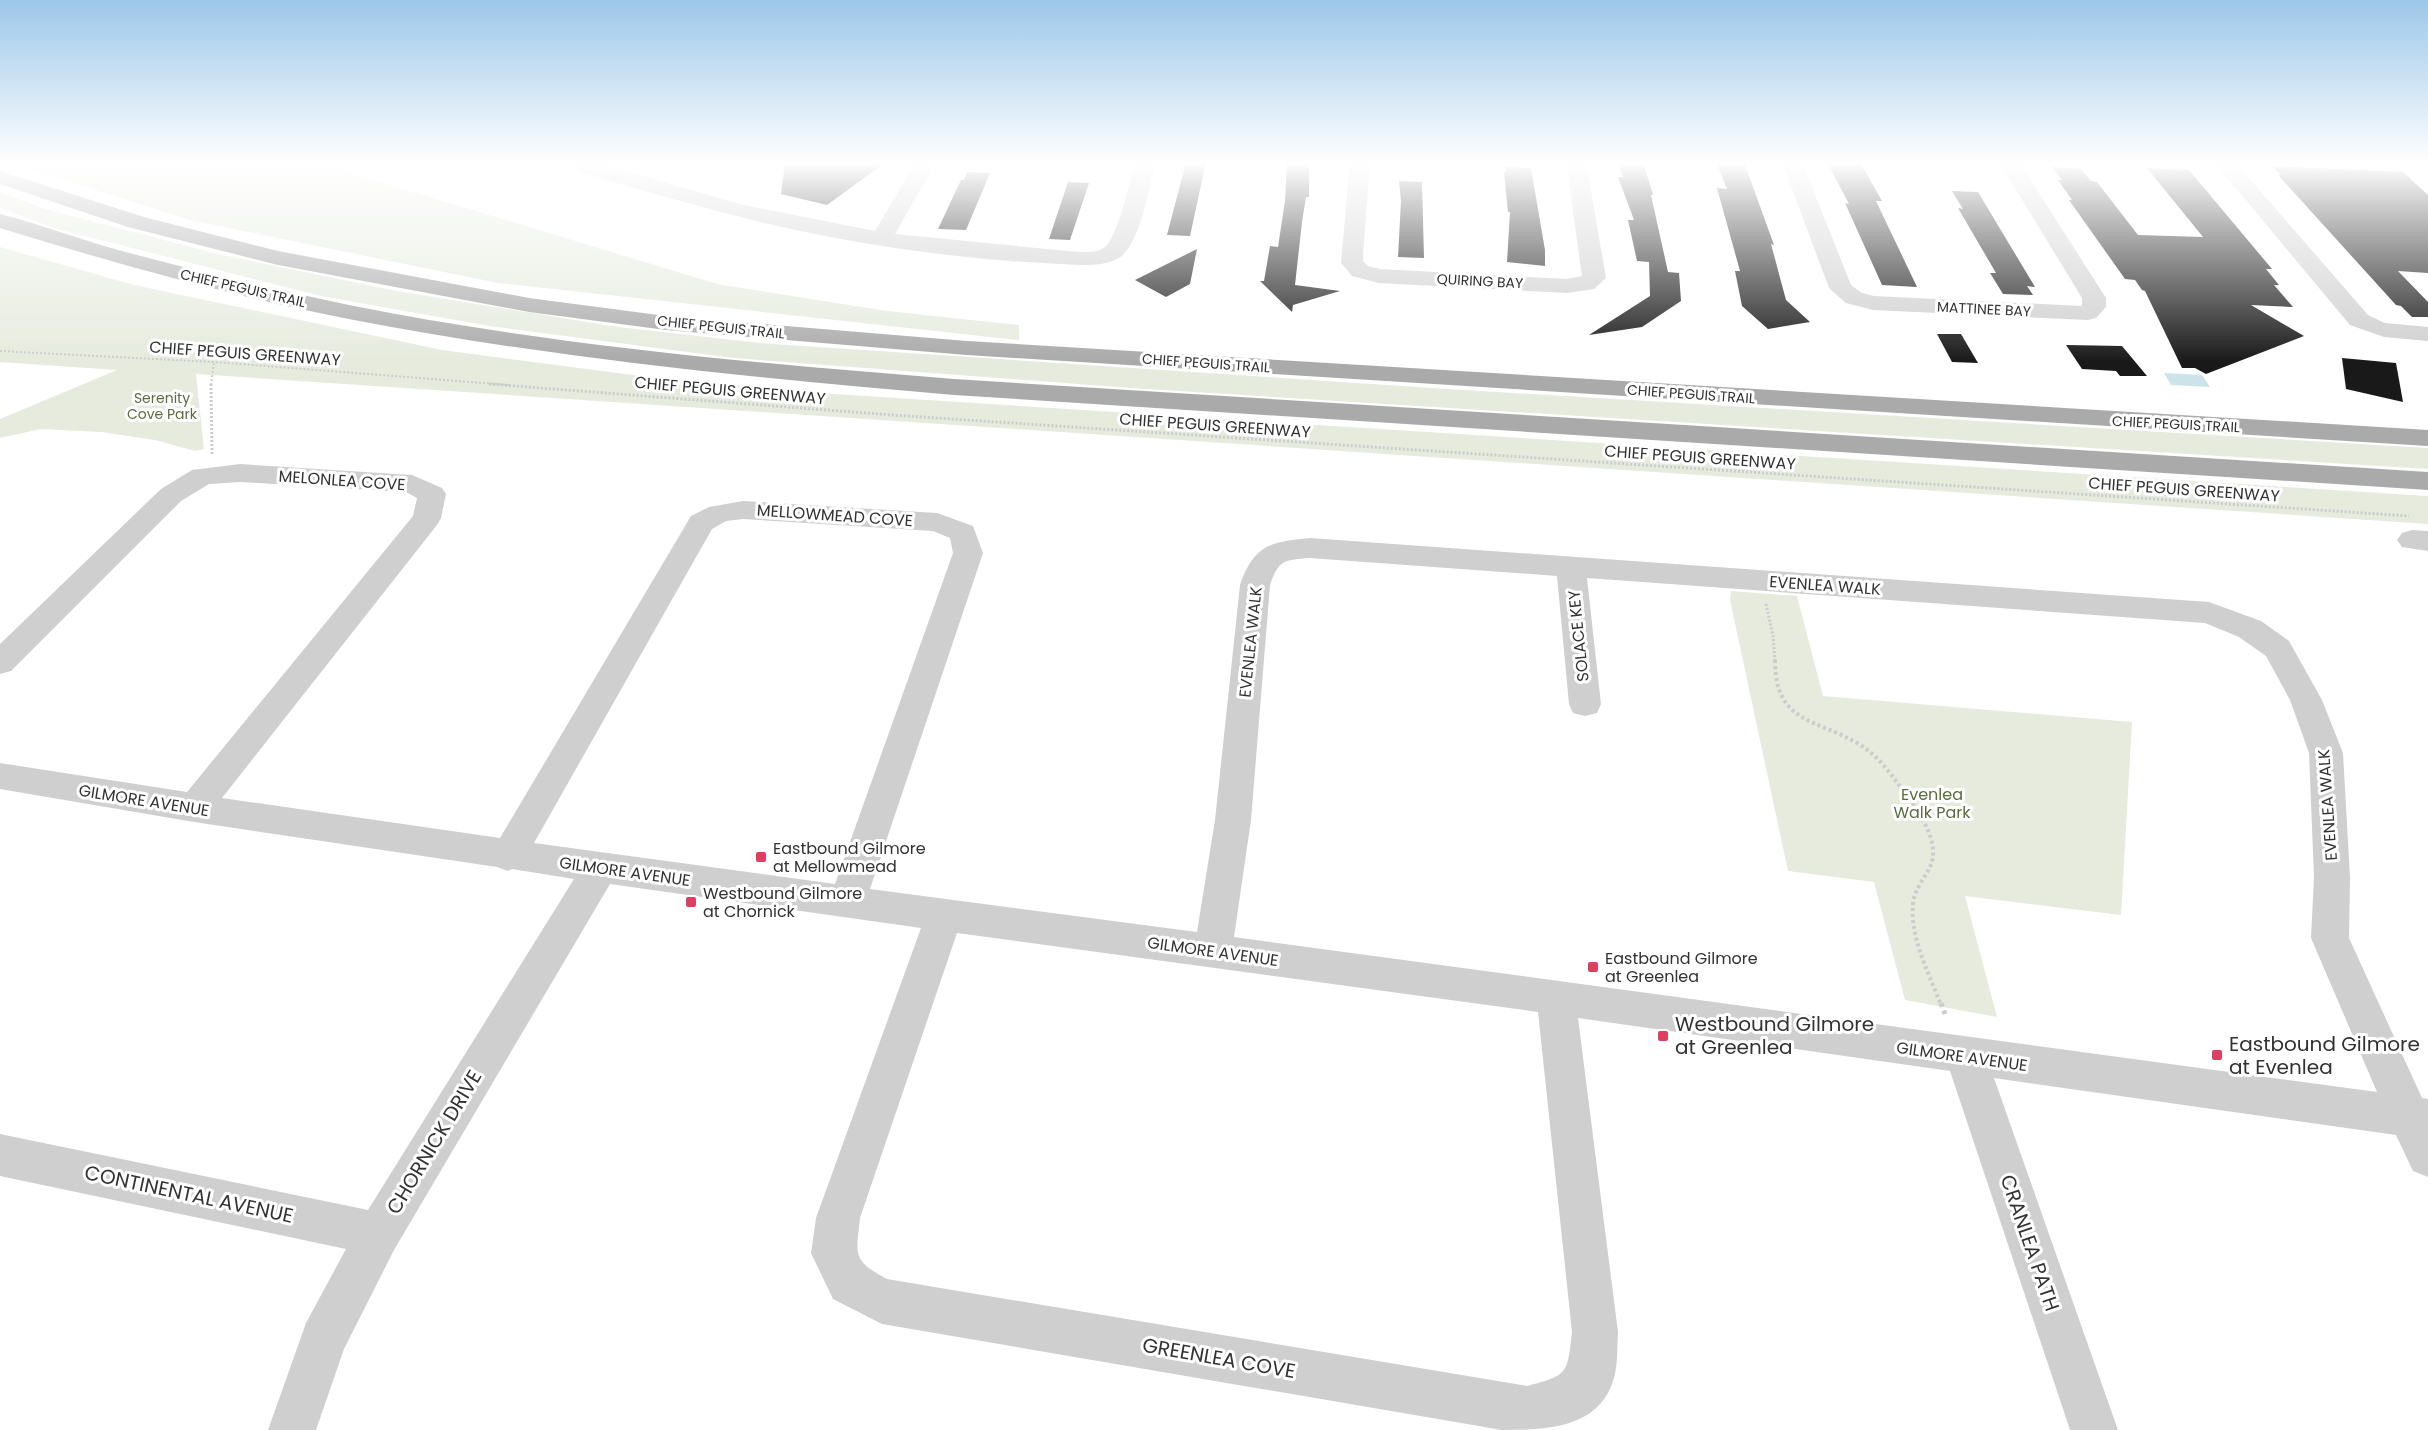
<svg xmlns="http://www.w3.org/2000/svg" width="2428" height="1430" font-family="Poppins,sans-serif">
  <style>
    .green { fill: #e6ebde }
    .water { fill: #cce3ea }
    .building { fill: #191919 }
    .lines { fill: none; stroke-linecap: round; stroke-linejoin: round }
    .path-far3 { stroke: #ccc; stroke-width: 2; stroke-dasharray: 2 2; stroke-linecap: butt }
    .path-far2 { stroke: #ccc; stroke-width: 3; stroke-dasharray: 2 2; stroke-linecap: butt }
    .path-far1 { stroke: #ccc; stroke-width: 4; stroke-dasharray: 3 3; stroke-linecap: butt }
    .path { stroke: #ccc; stroke-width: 5; stroke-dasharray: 4 4; stroke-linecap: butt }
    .minor { fill: #cfcfcf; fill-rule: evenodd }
    .major { fill: #aaa; fill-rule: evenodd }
    .poi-dot { fill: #de3e60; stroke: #fff; stroke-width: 2 }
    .labels { text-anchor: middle; stroke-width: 6; stroke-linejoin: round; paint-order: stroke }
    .far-street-label { font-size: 14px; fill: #323232; stroke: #fff }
    .far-park-label { font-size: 14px; fill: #5b6c40; stroke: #fff }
    .street-label { font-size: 16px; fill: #323232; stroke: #fff }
    .park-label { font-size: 16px; fill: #5b6c40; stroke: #fff }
    .poi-label { font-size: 16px; fill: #323232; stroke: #fff; text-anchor: start }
    .near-poi-label { font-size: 20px; fill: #323232; stroke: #fff; text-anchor: start }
    .near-street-label { font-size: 20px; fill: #323232; stroke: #fff }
  </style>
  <rect width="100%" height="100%" fill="#fff"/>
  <!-- green -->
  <g class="green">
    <polygon points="30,162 315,162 717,284 887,311 1019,325 1019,340 498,283 190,220 24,167"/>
    <polygon points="0,192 45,209 218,254 397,291 618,327 760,343 1432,388 2428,448 2428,469 1131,388 733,358 489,326 321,296 57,229 0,208"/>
    <polygon points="0,247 134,285 442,350 625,374 802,392 2428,496 2428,524 196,374 204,449 195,451 155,440 101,432 41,429 0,438 0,419 117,370 0,362"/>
    <polygon points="1731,591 1797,596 1823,696 2132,722 2121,915 1965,896 1997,1017 1905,1000 1874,882 1788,871 1730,600"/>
  </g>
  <!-- water -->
  <polygon class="water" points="2164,373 2202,375 2210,387 2171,385"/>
  <!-- building -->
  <g class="building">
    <polygon points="785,162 886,162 827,205 781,194"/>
    <polygon points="1186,162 1206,162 1190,236 1167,235"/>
    <polygon points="1618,162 1643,162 1653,195 1651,195 1668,272 1679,273 1681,301 1642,327 1589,335 1650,296 1649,262 1637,261 1628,220 1634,220 1618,177 1623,177"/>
    <polygon points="1716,162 1744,162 1774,245 1771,244 1786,300 1810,322 1768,329 1742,306 1735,271 1740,271 1717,188 1727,189"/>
    <polygon points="1827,162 1860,162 1882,201 1876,201 1917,287 1882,285 1845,203 1849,204"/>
    <polygon points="1287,163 1309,163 1309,197 1306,197 1302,222 1295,285 1340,291 1293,305 1292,312 1260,281 1264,281 1270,246 1278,247 1285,201"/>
    <polygon points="2272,166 2403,172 2428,195 2428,273 2398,271 2428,302 2428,317 2412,317 2401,306 2396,305 2278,175 2281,175"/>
    <polygon points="1506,167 1531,168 1545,250 1545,266 1507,262 1510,212 1508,212 1504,172 1506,172"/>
    <polygon points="2052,167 2081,169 2091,181 2097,182 2138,235 2203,237 2147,168 2189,170 2272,269 2266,269 2279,285 2274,285 2293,307 2251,305 2304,336 2206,374 2195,368 2182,368 2145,291 2142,290 2135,280 2125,279 2069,200 2072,200 2058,180 2062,180"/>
    <polygon points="967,172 990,173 966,230 938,229 961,180 964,180"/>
    <polygon points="1399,181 1422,182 1424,258 1398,257 1401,201"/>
    <polygon points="1068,182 1089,183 1070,240 1049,239"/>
    <polygon points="1952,191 1978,192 2035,287 2027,286 2033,295 2003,294 1990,273 1996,273 1958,208 1963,209"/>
    <polygon points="1197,249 1190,284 1166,297 1135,280"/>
    <polygon points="1937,334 1961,334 1978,363 1952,362"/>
    <polygon points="2066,345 2122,346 2147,376 2120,376 2116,371 2082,369"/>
    <polygon points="2342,358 2396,363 2403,402 2346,389"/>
  </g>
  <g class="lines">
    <!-- path-far3 -->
    <g class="path-far3">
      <polyline points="0,351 214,362 509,385"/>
      <polyline points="211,385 214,362"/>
    </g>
    <!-- path-far2 -->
    <g class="path-far2">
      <polyline points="211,384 212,454"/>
      <polyline points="489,384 892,415 2409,516"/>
      <polyline points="1766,604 1773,636 1775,661"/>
    </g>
    <!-- path-far1 -->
    <path class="path-far1" d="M1775 660C1775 723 1814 718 1857 743 1873 752 1885 766 1896 781 1912 803 1943 839 1930 867 1924 879 1914 890 1913 904 1910 939 1929 973 1941 1005"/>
    <!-- path -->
    <polyline class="path" points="1941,1003 1945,1014"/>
    <!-- minor -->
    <g class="minor">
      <path d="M573 162H593L744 205 875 231 916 162H936L895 234 1078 252C1087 252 1098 253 1105 247 1118 236 1130 180 1136 162H1156C1149 187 1141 243 1119 258 1107 265 1091 265 1078 265 984 261 888 250 796 230 723 214 651 193 580 172Z"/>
      <polygon points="1350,162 1370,162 1363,254 1363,261 1368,266 1380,269 1567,279 1582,276 1566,162 1586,162 1606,278 1594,289 1567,293 1379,283 1352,276 1341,263"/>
      <polygon points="1782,162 1802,162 1851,285 1862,293 1874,296 2082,306 2082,298 1999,162 2019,162 2106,298 2106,307 2096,318 2088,320 1873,310 1846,303 1829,288"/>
      <polygon points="2214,162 2235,162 2368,315 2385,323 2428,327 2428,341 2384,337 2350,325"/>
      <path d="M240 464 412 475 442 488 446 494 441 518 437 525 222 798 500 838 691 516 709 507 743 501 937 513 973 526 983 553 870 889 1197 932 1215 820 1240 585C1254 545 1270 542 1310 538L2209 602 2261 621 2289 641 2322 700 2343 753 2350 877 2349 938 2422 1098 2428 1099V1177L2413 1171 2396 1135 1994 1078 2118 1430H2070L1950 1071 1578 1018 1618 1332C1617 1347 1618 1364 1614 1378 1600 1429 1545 1430 1502 1430L882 1324 833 1299 811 1253 816 1218 921 928 610 884 394 1250 344 1349 316 1430H268L306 1323 346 1249 0 1176V1134L368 1210 574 879 512 869 508 871 497 867 194 822 0 789V763L187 792 413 516 417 498 406 492 240 482 209 484 181 501 11 671 0 674V644L161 489 192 470ZM743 519 933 531 950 538 953 553 835 884 534 843 712 529 726 521ZM1310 558 1557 576 1569 704 1573 713 1585 716 1597 713 1601 704 1587 578 2205 623 2239 637 2266 656 2290 700 2309 753 2314 877 2311 938 2377 1092 1234 937 1251 820 1270 585C1279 559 1285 560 1310 558ZM957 933 1538 1012 1572 1332C1567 1374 1569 1375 1527 1386L887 1279C852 1260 856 1256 860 1218Z"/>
      <polygon points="2412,530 2428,531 2428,551 2402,547 2397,540 2402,533"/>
    </g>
    <!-- major -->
    <g class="major">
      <polygon points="0,171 144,217 278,251 529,298 666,316 967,341 2428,430 2428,446 967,355 666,330 529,312 278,265 128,227 0,184"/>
      <path d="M0 214C43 225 84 241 126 252 200 272 274 289 349 305 548 345 752 363 954 379L2428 472V490L954 395C753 378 552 358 354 320 234 297 117 264 0 228Z"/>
    </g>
  </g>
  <!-- sky -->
  <linearGradient id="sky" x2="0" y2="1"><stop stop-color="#9dc7e9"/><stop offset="0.45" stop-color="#fff"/><stop offset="1" stop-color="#fff" stop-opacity="0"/></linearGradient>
  <rect width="2428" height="362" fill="url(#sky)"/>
  <!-- markers -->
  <g class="poi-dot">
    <rect x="755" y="851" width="12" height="12" rx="3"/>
    <rect x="685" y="896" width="12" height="12" rx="3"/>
    <rect x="1587" y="961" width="12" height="12" rx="3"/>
    <rect x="1657" y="1030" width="12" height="12" rx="3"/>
    <rect x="2211" y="1049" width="12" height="12" rx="3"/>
  </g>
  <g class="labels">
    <!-- far-street labels -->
    <g class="far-street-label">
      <text transform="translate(1480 281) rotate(3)" y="5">QUIRING BAY</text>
      <text transform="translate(243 288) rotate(13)" y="5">CHIEF PEGUIS TRAIL</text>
      <text transform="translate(1984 309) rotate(3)" y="5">MATTINEE BAY</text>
      <text transform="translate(721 327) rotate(6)" y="5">CHIEF PEGUIS TRAIL</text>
      <text transform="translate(1206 363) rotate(4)" y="5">CHIEF PEGUIS TRAIL</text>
      <text transform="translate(1691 394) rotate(4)" y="5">CHIEF PEGUIS TRAIL</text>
      <text transform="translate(2176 424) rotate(3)" y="5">CHIEF PEGUIS TRAIL</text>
    </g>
    <!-- far-park labels -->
    <g class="far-park-label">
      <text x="162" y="403">Serenity<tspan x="162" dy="16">Cove Park</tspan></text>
    </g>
    <!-- street labels -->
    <g class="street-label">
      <text transform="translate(245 353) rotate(4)" y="6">CHIEF PEGUIS GREENWAY</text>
      <text transform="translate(730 390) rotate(5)" y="6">CHIEF PEGUIS GREENWAY</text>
      <text transform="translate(1215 425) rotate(4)" y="6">CHIEF PEGUIS GREENWAY</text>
      <text transform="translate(1700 457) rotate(4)" y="6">CHIEF PEGUIS GREENWAY</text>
      <text transform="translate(342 480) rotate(4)" y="6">MELONLEA COVE</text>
      <text transform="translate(2184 489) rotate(4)" y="6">CHIEF PEGUIS GREENWAY</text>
      <text transform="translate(835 515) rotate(4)" y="6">MELLOWMEAD COVE</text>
      <text transform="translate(1825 585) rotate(4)" y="6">EVENLEA WALK</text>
      <text transform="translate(1578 636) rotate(-96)" y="6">SOLACE KEY</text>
      <text transform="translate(1250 642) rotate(-84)" y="6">EVENLEA WALK</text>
      <text transform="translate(144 800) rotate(9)" y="6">GILMORE AVENUE</text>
      <text transform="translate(2327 805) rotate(-94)" y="6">EVENLEA WALK</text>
      <text transform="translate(625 871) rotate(8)" y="6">GILMORE AVENUE</text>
      <text transform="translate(1213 951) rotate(8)" y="6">GILMORE AVENUE</text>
      <text transform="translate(1962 1056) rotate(8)" y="6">GILMORE AVENUE</text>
    </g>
    <!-- park labels -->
    <g class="park-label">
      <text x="1932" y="800">Evenlea<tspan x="1932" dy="18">Walk Park</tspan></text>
    </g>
    <!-- poi labels -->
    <g class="poi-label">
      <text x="773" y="854">Eastbound Gilmore<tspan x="773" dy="18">at Mellowmead</tspan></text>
      <text x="703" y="899">Westbound Gilmore<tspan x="703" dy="18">at Chornick</tspan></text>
      <text x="1605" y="964">Eastbound Gilmore<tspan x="1605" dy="18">at Greenlea</tspan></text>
    </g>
    <!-- near-poi labels -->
    <g class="near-poi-label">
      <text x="1675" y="1031">Westbound Gilmore<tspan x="1675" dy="23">at Greenlea</tspan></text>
      <text x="2229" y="1051">Eastbound Gilmore<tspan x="2229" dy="23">at Evenlea</tspan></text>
    </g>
    <!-- near-street labels -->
    <g class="near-street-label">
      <text transform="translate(434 1142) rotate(-59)" y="7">CHORNICK DRIVE</text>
      <text transform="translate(189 1194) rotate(12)" y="7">CONTINENTAL AVENUE</text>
      <text transform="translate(2030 1243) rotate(71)" y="7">CRANLEA PATH</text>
      <text transform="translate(1219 1358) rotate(10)" y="7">GREENLEA COVE</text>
    </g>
  </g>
</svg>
